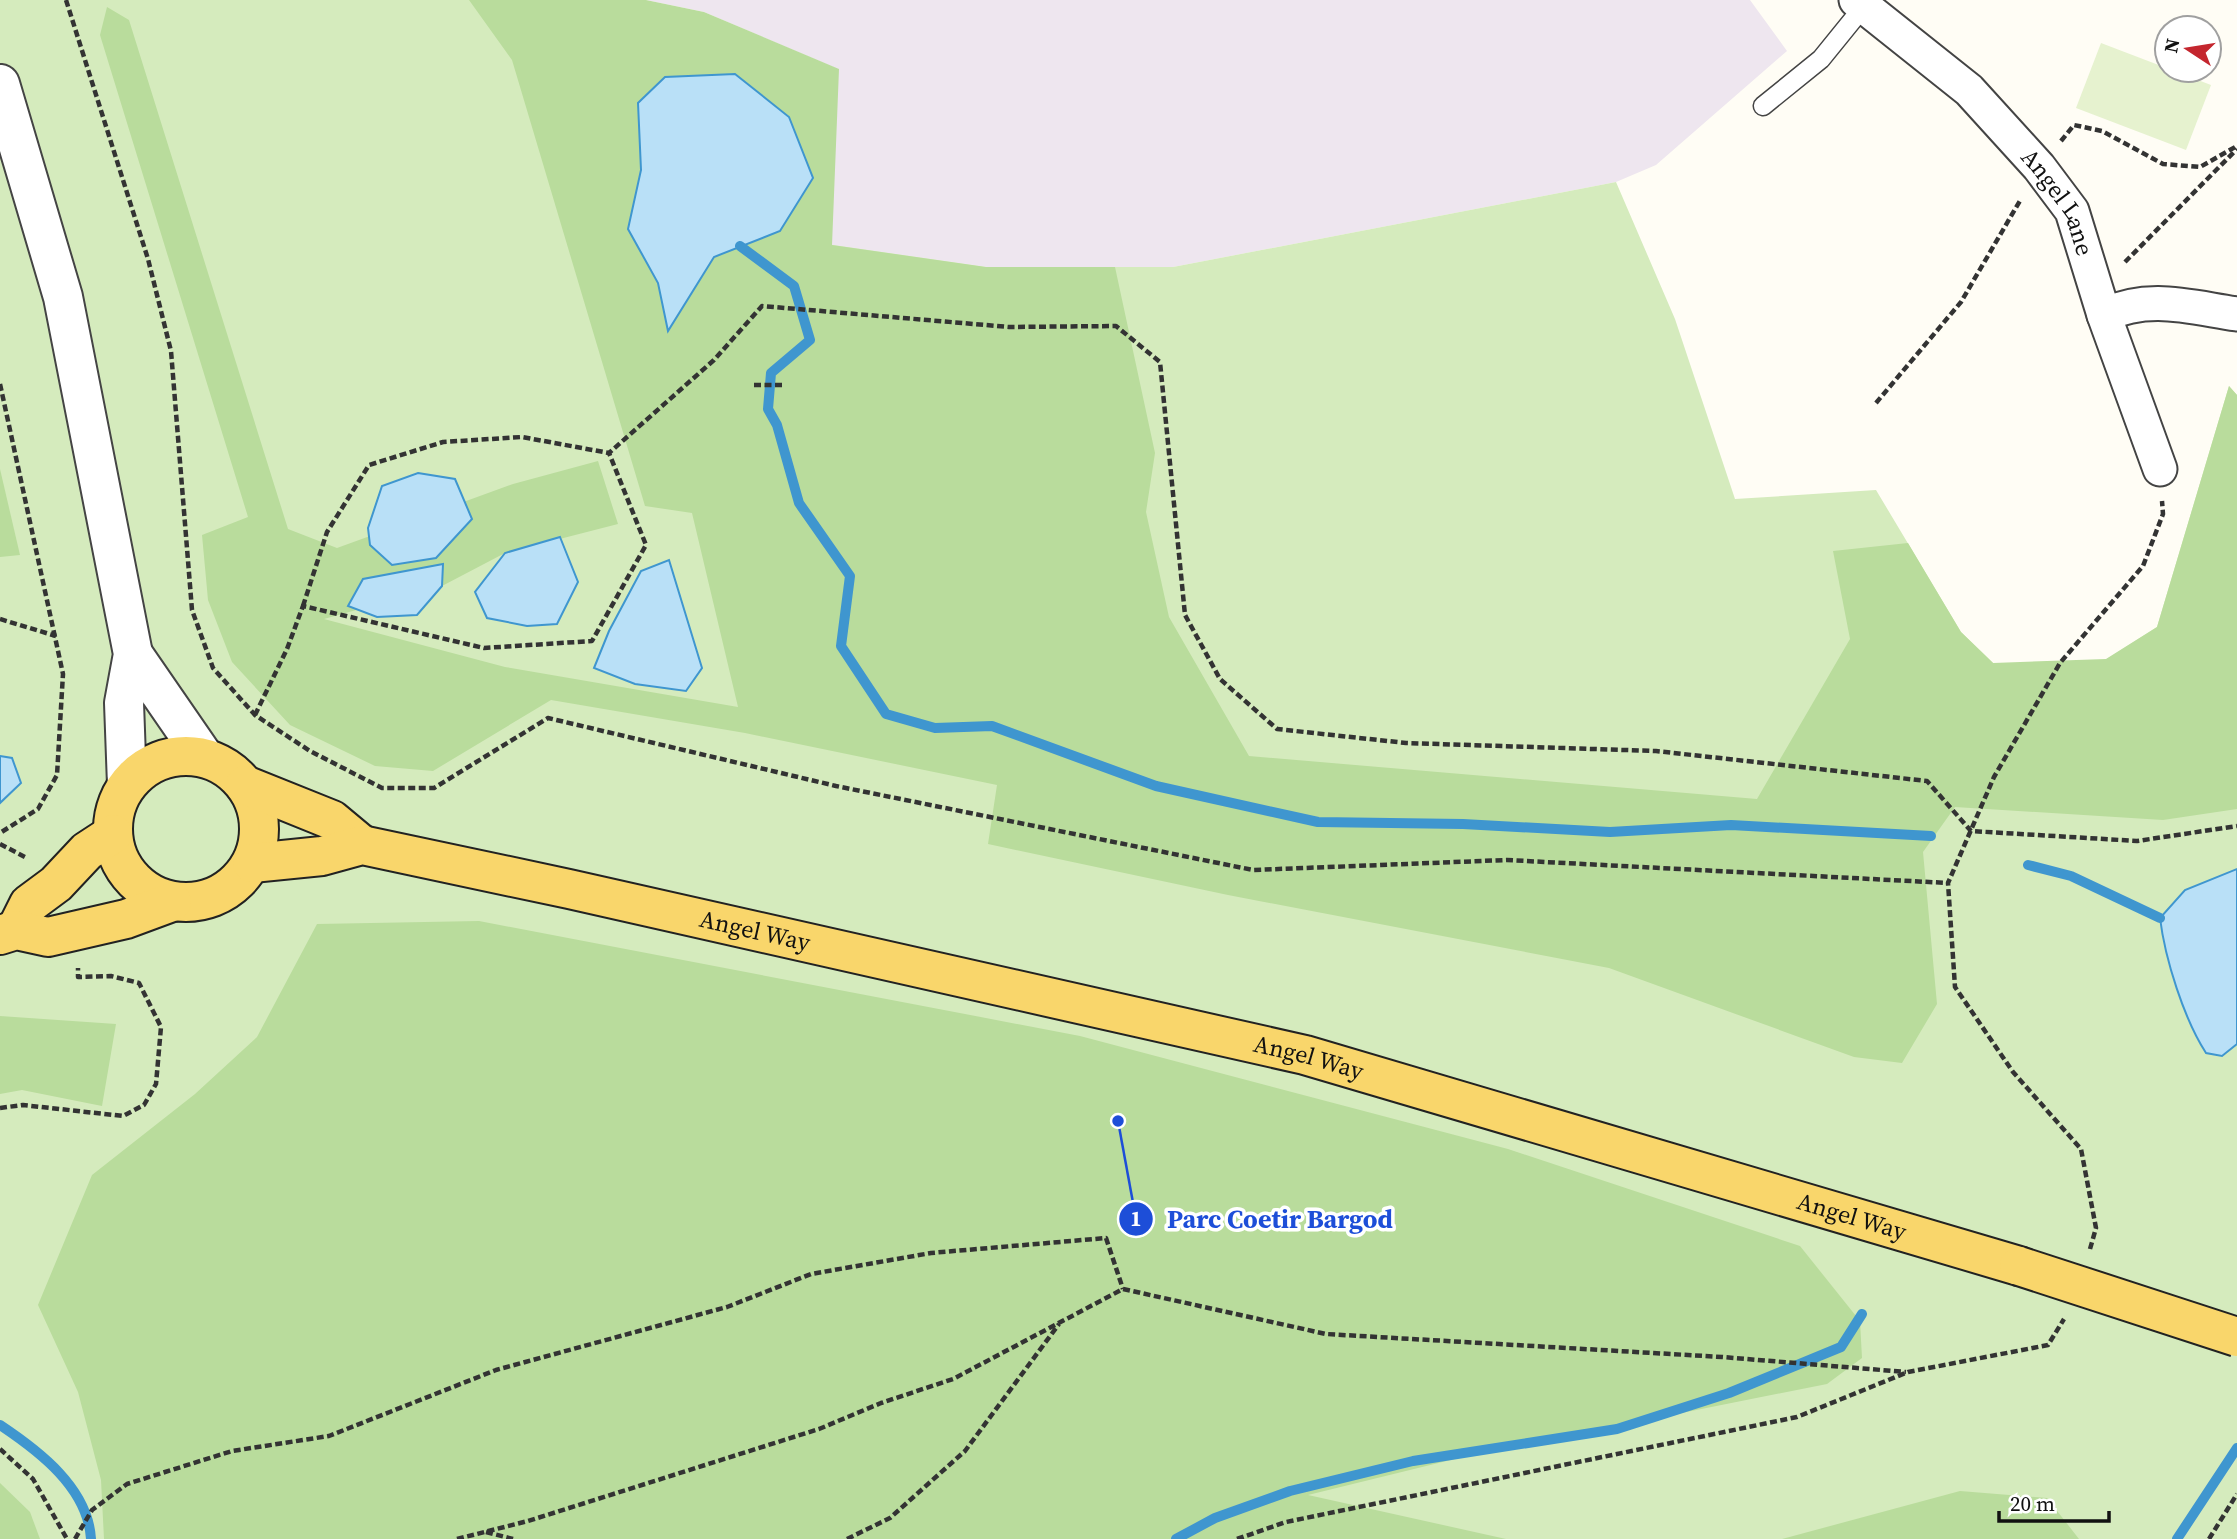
<svg xmlns="http://www.w3.org/2000/svg" width="2237" height="1539" font-family="'Source Serif 4',serif">
  <style>
    .industrial { fill: #eee6ef }
    .green { fill: #d5ebbd }
    .forest { fill: #b9dc9c }
    .pitch { fill: #e6f2cf }
    .water { fill: #b9e0f7; stroke: #3f96cf; stroke-width: 2 }
    .lines { fill: none; stroke-linecap: round; stroke-linejoin: round }
    .stream { stroke: #3f96cf; stroke-width: 10 }
    .service-casing { stroke: #444; stroke-width: 21 }
    .minor-casing { stroke: #444; stroke-width: 37 }
    .tertiary-casing { stroke: #444; stroke-width: 42 }
    .primary-casing { stroke: #222; stroke-width: 42 }
    .path { stroke: #333; stroke-width: 4.5; stroke-dasharray: 7 3.5; stroke-linecap: butt }
    .service { stroke: #fff; stroke-width: 18 }
    .minor { stroke: #fff; stroke-width: 33 }
    .tertiary { stroke: #fff; stroke-width: 38 }
    .primary { stroke: #f9d66b; stroke-width: 38 }
    .primary-bridge-casing { stroke: #222; stroke-width: 42; stroke-linecap: butt }
    .primary-bridge { stroke: #f9d66b; stroke-width: 38 }
    .labels { text-anchor: middle; stroke-width: 7; stroke-linejoin: round; paint-order: stroke }
    .street-label { font-size: 24px; fill: #111; stroke: #fff }
    .leader { fill: none; stroke: #1d4ed8; stroke-width: 2.5 }
    .callout-dot { fill: #1d4ed8; stroke: #fff; stroke-width: 2.5 }
    .mark-label { font-size: 21px; text-anchor: middle; font-weight: bold; fill: #fff }
    .callout-label { font-size: 26px; text-anchor: middle; font-weight: bold; fill: #1d4ed8; stroke: #fff; stroke-width: 7; stroke-linejoin: round; paint-order: stroke }
  </style>
  <rect width="100%" height="100%" fill="#fffdf5"/>
  <!-- industrial -->
  <polygon class="industrial" points="646,0 1750,0 1787,51 1656,165 1616,182 1173,267 986,267 831,245 838,69 704,12"/>
  <!-- green -->
  <polygon class="green" points="0,0 547,0 729,230 986,267 1173,267 1616,182 1675,319 1735,499 1876,490 1961,632 2036,704 2157,627 2229,386 2237,395 2237,1539 0,1539"/>
  <!-- forest -->
  <g class="forest">
    <polygon points="469,0 646,0 704,12 839,69 832,245 986,267 1115,267 1155,453 1146,512 1169,617 1249,756 1757,799 1850,639 1833,551 1908,543 1961,632 1993,663 2106,659 2157,627 2229,386 2237,395 2237,809 2163,820 1955,807 1923,852 1937,1004 1902,1063 1854,1057 1609,968 1228,895 988,844 997,785 745,733 551,700 433,771 375,766 290,725 232,662 208,600 202,535 248,517 100,35 107,7 129,20 288,529 337,548 513,484 598,461 618,524 505,553 442,586 324,619 505,667 738,707 692,513 645,506 512,60"/>
    <polygon points="0,469 20,555 0,557"/>
    <polygon points="479,921 1080,1036 1508,1149 1800,1246 1860,1321 1862,1358 1827,1384 1471,1455 1308,1495 1506,1539 104,1539 101,1480 78,1392 38,1305 92,1175 195,1094 257,1037 317,924"/>
    <polygon points="0,1016 116,1024 102,1106 22,1090 0,1094"/>
    <polygon points="0,1483 30,1512 40,1539 0,1539"/>
    <polygon points="1960,1491 2047,1498 2079,1539 1782,1539"/>
  </g>
  <!-- pitch -->
  <polygon class="pitch" points="2101,43 2211,85 2186,150 2076,108"/>
  <!-- water -->
  <g class="water">
    <polygon points="735,74 789,117 813,178 780,231 714,257 668,331 658,283 628,229 641,170 638,103 665,77"/>
    <polygon points="418,473 455,479 472,519 436,558 392,565 370,545 368,528 382,486"/>
    <polygon points="560,537 578,582 557,624 527,626 487,618 475,592 505,553"/>
    <polygon points="669,560 702,668 686,691 635,684 594,668 609,631 641,571"/>
    <polygon points="443,564 442,586 417,615 377,617 348,606 363,579"/>
    <polygon points="0,756 12,758 21,783 0,803"/>
    <path d="M2237 869V1044L2222 1056 2206 1053C2184 1019 2165 959 2160 918L2185 890Z"/>
  </g>
  <g class="lines">
    <!-- stream -->
    <g class="stream">
      <polyline points="740,246 794,286 810,340 771,373 768,409 777,425 799,503 850,576 841,646 886,714 935,728 992,726 1156,786 1318,822 1463,824 1610,832 1731,825 1931,836"/>
      <polyline points="2028,865 2071,876 2160,918"/>
      <path d="M0 1425C39 1451 88 1488 91 1539"/>
      <polyline points="1176,1539 1215,1518 1290,1491 1413,1461 1617,1429 1729,1393 1841,1347 1862,1314"/>
      <polyline points="2177,1539 2237,1448"/>
    </g>
    <!-- service casing -->
    <g class="service-casing">
      <polyline id="service" points="1763,106 1821,59 1864,6"/>
    </g>
    <!-- minor casing -->
    <g class="minor-casing">
      <g id="minor">
        <path id="s1" d="M1856 0 1969 90 2039 167 2072 211 2104 315 2160 469"/>
        <path d="M2104 315C2150 294 2189 307 2237 314"/>
      </g>
    </g>
    <!-- tertiary casing -->
    <g class="tertiary-casing">
      <g id="tertiary">
        <polyline points="0,84 63,297 133,654 124,703 127,785"/>
        <polyline points="133,654 204,757"/>
      </g>
    </g>
    <!-- primary casing -->
    <g class="primary-casing">
      <g id="primary">
        <circle cx="186" cy="829" r="73"/>
        <polyline points="245,785 332,820 362,845"/>
        <path id="s2" d="M252 863 322 856 362 845 569 889 1305 1055 2019 1266"/>
        <polyline points="16,930 29,904 56,884 87,851 113,834"/>
        <polyline points="0,935 16,930 48,937 126,919 172,902"/>
      </g>
    </g>
    <!-- path -->
    <g class="path">
      <polyline points="66,0 148,259 171,351 192,610 213,668 255,715 310,751 382,788 434,788 548,718 836,786 1253,870 1507,860 1948,883"/>
      <polyline points="2061,141 2074,125 2102,131 2163,164 2200,167 2237,146"/>
      <polyline points="2125,262 2237,149"/>
      <polyline points="0,384 63,674 57,775 38,809 0,833"/>
      <polyline points="754,385 785,385"/>
      <polyline points="1876,403 1961,302 2021,199"/>
      <polyline points="303,606 327,532 369,465 443,442 522,437 609,453"/>
      <polyline points="0,619 56,636"/>
      <polyline points="255,715 287,649 303,606 484,648 592,641 646,545 609,453 714,360 762,306 1009,327 1116,326 1160,362 1185,615 1220,679 1277,729 1406,743 1656,751 1927,781 1971,831 2137,841 2237,826"/>
      <polyline points="0,844 27,858"/>
      <polyline points="0,1108 23,1105 123,1116 144,1105 156,1084 161,1027 139,983 111,976 78,977 78,968"/>
      <polyline points="2090,1249 2096,1228 2081,1149 2013,1072 1955,987 1948,883 1994,777 2060,663 2143,566 2163,514 2162,501"/>
      <polyline points="0,1449 33,1479 67,1539"/>
      <polyline points="486,1532 513,1539"/>
      <polyline points="75,1539 92,1510 127,1484 232,1451 329,1436 496,1370 727,1307 811,1274 931,1253 1106,1238 1123,1289"/>
      <polyline points="457,1539 528,1521 819,1429 881,1403 953,1379 1123,1289 1326,1334 1722,1357 1906,1372"/>
      <polyline points="847,1539 890,1518 965,1451 1059,1324"/>
      <polyline points="1237,1539 1286,1522 1797,1417 1908,1372 2048,1345 2064,1319"/>
      <polyline points="2209,1539 2237,1494"/>
    </g>
    <!-- service -->
    <use href="#service" class="service"/>
    <!-- minor -->
    <use href="#minor" class="minor"/>
    <!-- tertiary -->
    <use href="#tertiary" class="tertiary"/>
    <!-- primary -->
    <use href="#primary" class="primary"/>
    <!-- primary-bridge casing -->
    <g class="primary-bridge-casing">
      <polyline id="primary-bridge" points="2019,1266 2237,1337"/>
    </g>
    <!-- primary-bridge -->
    <use href="#primary-bridge" class="primary-bridge"/>
  </g>
  <g class="labels">
    <!-- street labels -->
    <g class="street-label">
      <text dy="8" stroke="none"><textPath href="#s1" startOffset="289">Angel Lane</textPath></text>
      <text dy="8" stroke="none"><textPath href="#s2" startOffset="514">Angel Way</textPath></text>
      <text dy="8" stroke="none"><textPath href="#s2" startOffset="1082">Angel Way</textPath></text>
      <text dy="8" stroke="none"><textPath href="#s2" startOffset="1648">Angel Way</textPath></text>
    </g>
  </g>
  <!-- callouts -->
  <path class="leader" d="M1118 1121L1136 1219"/>
  <g class="callout-dot">
    <circle cx="1118" cy="1121" r="7"/>
    <circle cx="1136" cy="1219" r="18"/>
  </g>
  <g class="mark-label">
    <text x="1136" y="1226">1</text>
  </g>
  <g class="callout-label">
    <text x="1280" y="1228">Parc Coetir Bargod</text>
  </g>
  <!-- north arrow -->
  <g transform="translate(2188 49) rotate(282)"><circle r="33" fill="#ffffff" stroke="#a0a0a0" stroke-width="2"/>
  <path d="M0-5L12 26L0 18L-12 26Z" fill="#c4262e"/>
  <text y="-10" font-size="19" font-weight="bold" text-anchor="middle" fill="#111111">N</text>
  </g>
  <!-- scale -->
  <path d="M1999 1511v10h110v-10" fill="none" stroke="#111111" stroke-width="3.5"/>
  <text x="2010" y="1511" font-size="21" fill="#111111" stroke="#ffffff" stroke-width="5" paint-order="stroke">20 m</text>
</svg>
